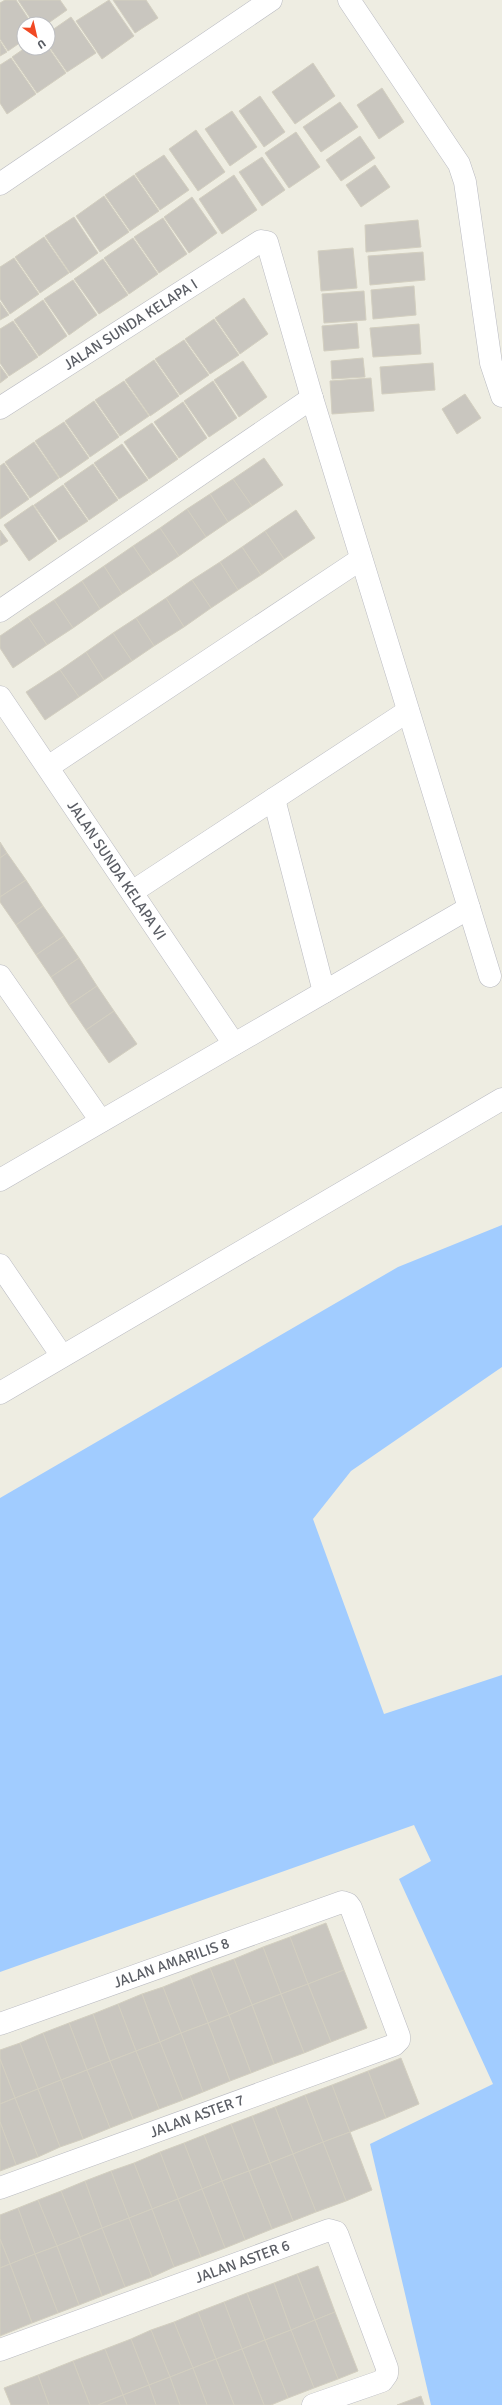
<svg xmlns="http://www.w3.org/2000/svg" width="502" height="2405" font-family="Signika,sans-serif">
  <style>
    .water { fill: #a1ccff }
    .building { fill: #c9c6bf; stroke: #d3cfc0 }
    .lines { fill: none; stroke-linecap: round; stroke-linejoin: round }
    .minor-casing { stroke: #babbc2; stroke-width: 23 }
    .minor { stroke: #fff; stroke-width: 22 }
    .labels { text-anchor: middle; stroke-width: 3; stroke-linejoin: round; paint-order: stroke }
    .street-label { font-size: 15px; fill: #5a5d64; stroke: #fff }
  </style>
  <rect width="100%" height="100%" fill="#eeede2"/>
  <!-- water -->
  <polygon class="water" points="502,1225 502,1367 351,1471 313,1519 384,1714 502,1675 502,2405 431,2405 370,2144 493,2084 399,1879 431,1861 414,1825 0,1972 0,1498 398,1267"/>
  <!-- building -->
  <g class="building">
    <polygon points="5,0 16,0 32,24 24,24 24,40 8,51 0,39 0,3"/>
    <polygon points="18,0 60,0 67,10 47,24 34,24"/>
    <polygon points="109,0 134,36 102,59 76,21"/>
    <polygon points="113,0 146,0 158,18 135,33"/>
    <polygon points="71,17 96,53 67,72 48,45 48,33"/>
    <polygon points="0,41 7,52 0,56"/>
    <polygon points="48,47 66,73 37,93 12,57 25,48"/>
    <polygon points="11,58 36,94 7,114 0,103 0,65"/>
    <polygon points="313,63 335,96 295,124 272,92"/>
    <polygon points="382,88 404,122 379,139 357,105"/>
    <polygon points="260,96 285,132 264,147 239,111"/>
    <polygon points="340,102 358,127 321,152 303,127"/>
    <polygon points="232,111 257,147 230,166 205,129"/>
    <polygon points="196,130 225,172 198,191 169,149"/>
    <polygon points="296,132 320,167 289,188 265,153"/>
    <polygon points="360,136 375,158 341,181 326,160"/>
    <polygon points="164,155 189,190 160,210 135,174"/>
    <polygon points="262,157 285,190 262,206 239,172"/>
    <polygon points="375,165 390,187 361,207 346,185"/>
    <polygon points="134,175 159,211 130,231 105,195"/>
    <polygon points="234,175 257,210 222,234 199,199"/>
    <polygon points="104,196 129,232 100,252 76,216"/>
    <polygon points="192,197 217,233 189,253 164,217"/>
    <polygon points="74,217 98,253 70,273 45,236"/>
    <polygon points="163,218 187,254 159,273 134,237"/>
    <polygon points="418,220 421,247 366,252 365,225"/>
    <polygon points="44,237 69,273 40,293 15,257"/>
    <polygon points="133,238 158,274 129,294 104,258"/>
    <polygon points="353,248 357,288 321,291 318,251"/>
    <polygon points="423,252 425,280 370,285 368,256"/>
    <polygon points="14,258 39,294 10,314 0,299 0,267"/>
    <polygon points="103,259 128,295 99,314 74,279"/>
    <polygon points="73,280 97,315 69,335 44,299"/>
    <polygon points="414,286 416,315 373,319 371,290"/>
    <polygon points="364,291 366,320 324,323 322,294"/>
    <polygon points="244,298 268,334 240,354 215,318"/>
    <polygon points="43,300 67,336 39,356 14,320"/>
    <polygon points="0,302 9,315 0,320"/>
    <polygon points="214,319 239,355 210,374 185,339"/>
    <polygon points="13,321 38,357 9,376 0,363 0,329"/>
    <polygon points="357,323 359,348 324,351 322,326"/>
    <polygon points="419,324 421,354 373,357 370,328"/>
    <polygon points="184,340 209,375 180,395 155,359"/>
    <polygon points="363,358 365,377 332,379 331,361"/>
    <polygon points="154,360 179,396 150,416 125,380"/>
    <polygon points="243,361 267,397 239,417 214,380"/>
    <polygon points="433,363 435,390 382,394 380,367"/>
    <polygon points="0,366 8,377 0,383"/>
    <polygon points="371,378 374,411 332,414 330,381"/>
    <polygon points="124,381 149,416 120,436 95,400"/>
    <polygon points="213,381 237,418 209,437 184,401"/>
    <polygon points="465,394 481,418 457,434 442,409"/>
    <polygon points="94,401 119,437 90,457 65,421"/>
    <polygon points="183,402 207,438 179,458 154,422"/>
    <polygon points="64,422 89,458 60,478 35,441"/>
    <polygon points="152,423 178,459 149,479 124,442"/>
    <polygon points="34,442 59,478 30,498 5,462"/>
    <polygon points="122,444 148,480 119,499 94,463"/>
    <polygon points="264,458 283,485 252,506 233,479"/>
    <polygon points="4,463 29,499 0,519 0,466"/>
    <polygon points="93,464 118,500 89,520 64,484"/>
    <polygon points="233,479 252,506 228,522 210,494"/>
    <polygon points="63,485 88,521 59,540 34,505"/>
    <polygon points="210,494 228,522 206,537 187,509"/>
    <polygon points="33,505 57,541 29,561 4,525"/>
    <polygon points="187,509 206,537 179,556 160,528"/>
    <polygon points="296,510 315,538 284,559 265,531"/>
    <polygon points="160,528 179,556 152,574 133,546"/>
    <polygon points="0,530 8,541 0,546"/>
    <polygon points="265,531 284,559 261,575 242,547"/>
    <polygon points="133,546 152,574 122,594 104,566"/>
    <polygon points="242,547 261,575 238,590 220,562"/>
    <polygon points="220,562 238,590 211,608 192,580"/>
    <polygon points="104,566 122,594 100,609 82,581"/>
    <polygon points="192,580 211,608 184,627 166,598"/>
    <polygon points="82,581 100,609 73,628 54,600"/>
    <polygon points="166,598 184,627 154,646 136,618"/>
    <polygon points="54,600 73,628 47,645 28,617"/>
    <polygon points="28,617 47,645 13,668 0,648 0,636"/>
    <polygon points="136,618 154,646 132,661 113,633"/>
    <polygon points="113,633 132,661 104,680 86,652"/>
    <polygon points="86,652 104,680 79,697 60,670"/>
    <polygon points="60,670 79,697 45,720 26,692"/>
    <polygon points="0,842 7,853 0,858"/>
    <polygon points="7,853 26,880 0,897 0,858"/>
    <polygon points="26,880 43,906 16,925 0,902 0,897"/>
    <polygon points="43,906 64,936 36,955 16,925"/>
    <polygon points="64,936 79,958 51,977 36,955"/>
    <polygon points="79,958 97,986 69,1005 51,977"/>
    <polygon points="97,986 114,1011 86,1030 69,1005"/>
    <polygon points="114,1011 137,1044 109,1063 86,1030"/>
    <polygon points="326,1923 344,1970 308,1984 290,1937"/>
    <polygon points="290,1937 308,1984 281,1994 263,1947"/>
    <polygon points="263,1947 281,1994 252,2005 234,1959"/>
    <polygon points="234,1959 252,2005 229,2015 210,1968"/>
    <polygon points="210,1968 229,2015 208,2023 190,1976"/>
    <polygon points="344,1970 367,2028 331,2042 308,1984"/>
    <polygon points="190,1976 208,2023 181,2033 163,1987"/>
    <polygon points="308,1984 331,2042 304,2053 281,1994"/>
    <polygon points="163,1987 181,2033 160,2042 142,1994"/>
    <polygon points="142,1994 160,2042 136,2051 118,2004"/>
    <polygon points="281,1994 304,2053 274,2064 252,2005"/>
    <polygon points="118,2004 136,2051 110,2061 93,2014"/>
    <polygon points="252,2005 274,2064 251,2073 229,2015"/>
    <polygon points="93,2014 110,2061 87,2070 69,2023"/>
    <polygon points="229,2015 251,2073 230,2081 208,2023"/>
    <polygon points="69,2023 87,2070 61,2080 43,2033"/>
    <polygon points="208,2023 230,2081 203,2092 181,2033"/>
    <polygon points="43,2033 61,2080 38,2089 20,2043"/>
    <polygon points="181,2033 203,2092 183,2100 160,2042"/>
    <polygon points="160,2042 183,2100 159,2109 136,2051"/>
    <polygon points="20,2043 38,2089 15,2098 0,2059 0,2050"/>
    <polygon points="136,2051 159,2109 133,2119 110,2061"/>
    <polygon points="401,2058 419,2104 386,2118 368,2071"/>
    <polygon points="0,2059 15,2098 0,2104"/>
    <polygon points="110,2061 133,2119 110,2128 87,2070"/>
    <polygon points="87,2070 110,2128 83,2139 61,2080"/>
    <polygon points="368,2071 386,2118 350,2132 332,2085"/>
    <polygon points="61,2080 83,2139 60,2147 38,2089"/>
    <polygon points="332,2085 350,2132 323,2142 305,2095"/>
    <polygon points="38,2089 60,2147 38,2157 15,2098"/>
    <polygon points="305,2095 323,2142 293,2154 275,2107"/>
    <polygon points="15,2098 38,2157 16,2165 0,2122 0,2104"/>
    <polygon points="275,2107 293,2154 270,2163 252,2116"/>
    <polygon points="252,2116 270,2163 249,2171 231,2124"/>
    <polygon points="0,2122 16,2165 0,2171"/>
    <polygon points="231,2124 249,2171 222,2181 204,2135"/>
    <polygon points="350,2132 372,2190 346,2201 323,2142"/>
    <polygon points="204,2135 222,2181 202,2189 184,2143"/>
    <polygon points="323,2142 346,2201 316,2212 293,2154"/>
    <polygon points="184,2143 202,2189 178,2199 160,2152"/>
    <polygon points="160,2152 178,2199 152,2209 134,2163"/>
    <polygon points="293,2154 316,2212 293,2221 270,2163"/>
    <polygon points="134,2163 152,2209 129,2218 111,2171"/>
    <polygon points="270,2163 293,2221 272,2229 249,2171"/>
    <polygon points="111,2171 129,2218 102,2228 85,2181"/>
    <polygon points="249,2171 272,2229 245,2240 222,2181"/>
    <polygon points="85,2181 102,2228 80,2237 61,2191"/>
    <polygon points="222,2181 245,2240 225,2248 202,2189"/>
    <polygon points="202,2189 225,2248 201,2257 178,2199"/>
    <polygon points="61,2191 80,2237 57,2246 38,2200"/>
    <polygon points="178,2199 201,2257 174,2267 152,2209"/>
    <polygon points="38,2200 57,2246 35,2254 18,2208"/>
    <polygon points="18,2208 35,2254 10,2264 0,2239 0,2215"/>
    <polygon points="152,2209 174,2267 152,2277 129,2218"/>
    <polygon points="129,2218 152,2277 125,2287 102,2228"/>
    <polygon points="102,2228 125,2287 102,2296 80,2237"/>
    <polygon points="80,2237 102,2296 79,2305 57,2246"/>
    <polygon points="0,2239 10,2264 0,2268"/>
    <polygon points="57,2246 79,2305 58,2313 35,2254"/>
    <polygon points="35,2254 58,2313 32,2323 10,2264"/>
    <polygon points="10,2264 32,2323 0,2336 0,2268"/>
    <polygon points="318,2266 335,2312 315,2320 297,2274"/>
    <polygon points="297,2274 315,2320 291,2330 274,2283"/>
    <polygon points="274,2283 291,2330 265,2340 247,2293"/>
    <polygon points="247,2293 265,2340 242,2349 224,2302"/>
    <polygon points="224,2302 242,2349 216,2359 198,2312"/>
    <polygon points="198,2312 216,2359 193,2368 174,2322"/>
    <polygon points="335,2312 358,2371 338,2379 315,2320"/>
    <polygon points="315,2320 338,2379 314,2388 291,2330"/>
    <polygon points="174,2322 193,2368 170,2377 151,2330"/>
    <polygon points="151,2330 170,2377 149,2385 131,2339"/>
    <polygon points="291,2330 314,2388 288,2398 265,2340"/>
    <polygon points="131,2339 149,2385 123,2395 105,2349"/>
    <polygon points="265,2340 288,2398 271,2405 264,2405 242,2349"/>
    <polygon points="105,2349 123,2395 98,2405 90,2405 73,2361"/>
    <polygon points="242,2349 264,2405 234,2405 216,2359"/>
    <polygon points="216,2359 234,2405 207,2405 193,2368"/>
    <polygon points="73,2361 90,2405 49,2405 38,2375"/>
    <polygon points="193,2368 207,2405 180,2405 170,2377"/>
    <polygon points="38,2375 49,2405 11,2405 4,2388"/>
    <polygon points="170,2377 180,2405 156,2405 149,2385"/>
    <polygon points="149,2385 156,2405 127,2405 123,2395"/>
    <polygon points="123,2395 127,2405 98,2405"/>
    <polygon points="421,2396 424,2405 397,2405"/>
  </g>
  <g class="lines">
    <!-- minor casing -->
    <g class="minor-casing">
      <g id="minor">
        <polyline points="349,0 459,164 465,182 491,363 502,396"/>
        <polyline points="0,184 271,0"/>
        <path id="s1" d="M0 408 261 241 267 242 312 398 490 976"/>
        <polyline points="0,611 312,398"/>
        <path id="s2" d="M0 697 234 1044"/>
        <polyline points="48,767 361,559"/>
        <polyline points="274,799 324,992"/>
        <polyline points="132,892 408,711"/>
        <polyline points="0,976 101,1121"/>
        <polyline points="0,1180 469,908"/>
        <polyline points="0,1265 62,1356"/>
        <polyline points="0,1393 502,1099"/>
        <path id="s3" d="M0 2024 342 1902 348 1904 351 1908 399 2036V2040L394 2045 0 2188"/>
        <path id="s4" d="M0 2350 329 2230 336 2232 338 2236 387 2368V2374L382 2381 313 2405"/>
      </g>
    </g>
    <!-- minor -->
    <use href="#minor" class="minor"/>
  </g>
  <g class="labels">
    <!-- street labels -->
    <g class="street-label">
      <text dy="5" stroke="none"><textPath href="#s1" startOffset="155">JALAN SUNDA KELAPA I</textPath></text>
      <text dy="5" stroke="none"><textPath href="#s2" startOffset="209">JALAN SUNDA KELAPA VI</textPath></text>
      <text dy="5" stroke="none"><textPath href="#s3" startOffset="182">JALAN AMARILIS 8</textPath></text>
      <text transform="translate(197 2116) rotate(-20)" y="5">JALAN ASTER 7</text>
      <text dy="5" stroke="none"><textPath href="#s4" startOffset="258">JALAN ASTER 6</textPath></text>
    </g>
  </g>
  <!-- north arrow -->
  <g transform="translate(36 36) rotate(146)"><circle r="19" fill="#ffffff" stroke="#bdbec1"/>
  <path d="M0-3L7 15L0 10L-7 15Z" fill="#f14924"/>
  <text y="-6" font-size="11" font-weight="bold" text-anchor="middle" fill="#5a5d64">U</text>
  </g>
</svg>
